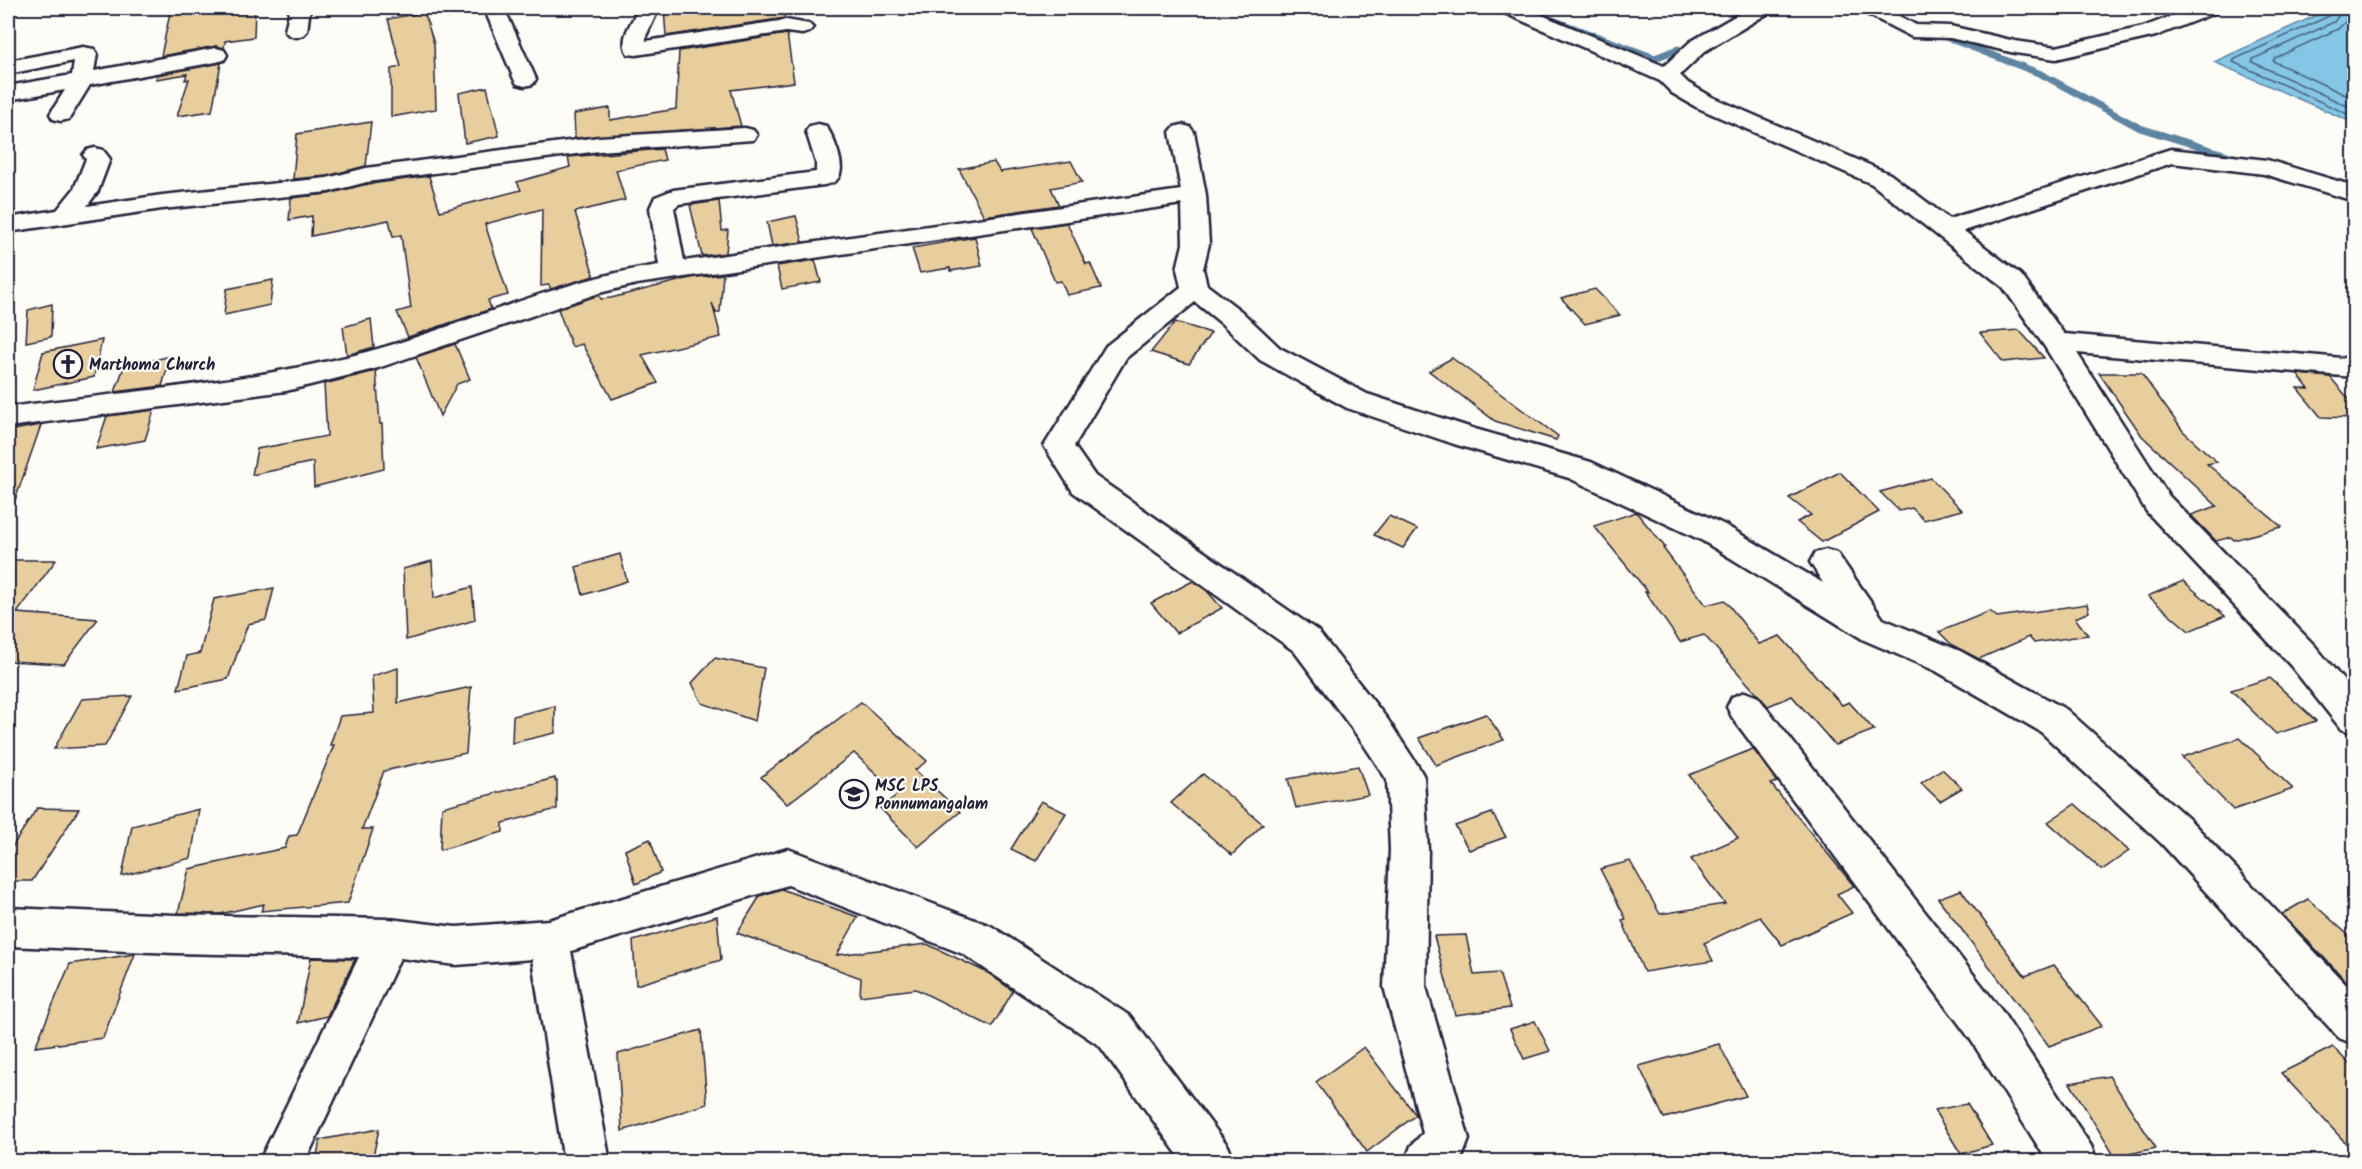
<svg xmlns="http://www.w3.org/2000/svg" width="2362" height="1169" font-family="Kalam,sans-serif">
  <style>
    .water { fill: #84c6e5; stroke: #5d84a1; stroke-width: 1.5 }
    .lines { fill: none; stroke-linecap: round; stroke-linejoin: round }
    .shore { stroke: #49647f; stroke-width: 1.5 }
    .stream { stroke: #5d84a1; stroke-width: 7 }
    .building { fill: #e8ce9d; stroke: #22223b; stroke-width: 1.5 }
    .minor-casing { stroke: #22223b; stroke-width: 5 }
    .minor { fill: #fdfcf7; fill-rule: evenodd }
    .labels { text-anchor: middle; stroke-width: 4.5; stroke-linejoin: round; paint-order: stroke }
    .poi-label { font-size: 16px; font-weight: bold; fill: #22223b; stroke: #fdfcf7; text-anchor: start }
  </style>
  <rect width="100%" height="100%" fill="#fdfcf7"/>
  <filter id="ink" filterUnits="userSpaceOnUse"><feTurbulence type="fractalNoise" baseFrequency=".0167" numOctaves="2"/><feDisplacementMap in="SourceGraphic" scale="12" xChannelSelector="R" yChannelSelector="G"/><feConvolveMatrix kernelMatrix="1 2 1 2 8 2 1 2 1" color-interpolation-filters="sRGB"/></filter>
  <g filter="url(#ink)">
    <!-- water -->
    <polygon class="water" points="2332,8 2354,8 2354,123 2214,62"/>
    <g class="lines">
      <!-- shore -->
      <g class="shore">
        <polyline points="2333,8 2329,16 2235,59 2233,62 2354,117"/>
        <polyline points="2340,8 2339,15 2334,22 2253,59 2252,62 2354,109"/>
        <polyline points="2349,8 2346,21 2338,29 2275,58 2273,61 2354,99"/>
      </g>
      <!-- stream -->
      <g class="stream">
        <polyline points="1520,8 1655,58 1678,49"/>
        <polyline points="1777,9 1780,8"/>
        <polyline points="1938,34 2041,74 2140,128 2240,159"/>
      </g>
    </g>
    <!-- building -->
    <g class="building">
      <polygon points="171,8 255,8 254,37 225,41 224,48 216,46 161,56"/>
      <polygon points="664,8 783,8 785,18 666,36"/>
      <polygon points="424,12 434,44 436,109 391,117 391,69 401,67 388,19"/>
      <polygon points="787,34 794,82 731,90 741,126 575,138 574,114 610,108 610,120 676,109 679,51"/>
      <polygon points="221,63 212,111 177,116 189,79 185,80 187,74 156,79 157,75"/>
      <polygon points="487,87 499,136 465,143 459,93"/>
      <polygon points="371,122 366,166 327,176 293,179 297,134"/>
      <polygon points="662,149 665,160 616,170 625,200 575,212 594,276 551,289 549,285 541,286 542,209 485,224 508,295 488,300 491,309 408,337 397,312 411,308 401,235 393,237 389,220 311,236 312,216 289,220 291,198 328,194 363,185 429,176 440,211 521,190 517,182 570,167 568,157"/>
      <polygon points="1071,161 1082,182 1051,188 1059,205 984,216 959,169 994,162 1000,172"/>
      <polygon points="719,201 722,231 728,230 726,253 702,256 690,205"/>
      <polygon points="796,216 803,242 772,246 767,222"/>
      <polygon points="1067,223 1086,264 1090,263 1101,288 1067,295 1061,281 1055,282 1032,228"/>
      <polygon points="975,237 982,266 950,271 950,268 920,273 912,248"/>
      <polygon points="815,260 821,282 782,289 777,266"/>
      <polygon points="723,274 720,312 716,313 712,303 721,337 642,355 658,383 612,399 582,344 572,347 558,309 599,295 601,299 611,298 690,278"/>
      <polygon points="273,280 270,305 224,315 227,289"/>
      <polygon points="1595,289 1620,315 1585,324 1561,298"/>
      <polygon points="52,304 51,337 26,342 28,310"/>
      <polygon points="371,319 374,347 347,355 343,327"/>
      <polygon points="1175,322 1211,333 1189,364 1151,352"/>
      <polygon points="2019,330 2044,358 2003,362 1980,333"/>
      <polygon points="102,340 94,377 33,390 43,352"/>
      <polygon points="455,344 470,379 457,384 440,416 416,357"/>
      <polygon points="171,356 162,386 115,392 124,367"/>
      <polygon points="1452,358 1558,436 1556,440 1495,421 1429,371"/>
      <polygon points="376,371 380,424 382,424 384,469 314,487 313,462 252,475 257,449 327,436 324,384"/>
      <polygon points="2099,373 2141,373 2183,431 2217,462 2207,464 2282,527 2234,540 2231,537 2216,541 2191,515 2217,506 2142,436"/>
      <polygon points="2297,374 2330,377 2355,406 2355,418 2321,417 2297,388 2309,389"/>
      <polygon points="154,410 145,440 96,449 107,416"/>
      <polygon points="41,425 12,509 8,509 8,431"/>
      <polygon points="1840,472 1879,512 1822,542 1797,522 1811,515 1789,498"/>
      <polygon points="1931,478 1962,510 1924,520 1912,508 1899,511 1880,492"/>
      <polygon points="1636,512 1665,547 1663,548 1706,605 1725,600 1759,644 1780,636 1842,705 1849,702 1874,730 1835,745 1792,696 1768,706 1704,635 1680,642 1645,592 1648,592 1594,526"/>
      <polygon points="1389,516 1417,529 1403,548 1374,535"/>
      <polygon points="620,554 627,581 583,595 576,567"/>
      <polygon points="8,560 56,560 17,613 98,619 64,664 8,661"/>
      <polygon points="432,561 434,598 472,587 475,620 406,640 403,569"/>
      <polygon points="1193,581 1207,591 1222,608 1176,633 1151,603"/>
      <polygon points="2183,581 2225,616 2189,631 2148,596"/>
      <polygon points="274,588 266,620 248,624 228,679 178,689 187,656 200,653 214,599"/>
      <polygon points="2087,604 2089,612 2075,618 2088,635 2034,643 2029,637 1979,659 1952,645 1939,632 1990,611 1997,617"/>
      <polygon points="715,658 764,668 755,721 702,703 692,683"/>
      <polygon points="398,668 398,703 471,687 466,753 384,771 362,829 373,829 348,903 261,911 264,904 220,914 178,913 189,869 285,848 289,836 297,835 334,745 330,745 340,716 374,713 372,676"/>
      <polygon points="2270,678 2316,721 2276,734 2231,690"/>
      <polygon points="132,696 105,746 54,749 82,699"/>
      <polygon points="861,702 927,761 915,770 960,812 918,847 880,808 898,794 854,753 787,804 761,777"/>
      <polygon points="555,706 555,733 512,743 513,716"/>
      <polygon points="1486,714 1504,740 1436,765 1419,738"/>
      <polygon points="2240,738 2293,789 2233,810 2182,757"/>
      <polygon points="1753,749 1777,782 1771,784 1854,886 1837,894 1852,913 1782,945 1760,917 1704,943 1713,961 1644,972 1622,920 1626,919 1600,869 1630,861 1660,914 1725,904 1691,859 1738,838 1689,775"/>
      <polygon points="1358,766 1368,795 1296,808 1288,779"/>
      <polygon points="1942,769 1962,788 1940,801 1921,783"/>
      <polygon points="1203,774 1263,824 1232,855 1171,803"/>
      <polygon points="555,778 555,781 557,781 557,809 503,823 503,832 440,850 442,807"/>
      <polygon points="1041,801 1066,813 1036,861 1011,849"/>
      <polygon points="2075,804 2129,851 2102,870 2048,822"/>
      <polygon points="37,808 79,809 32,881 8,881 8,853"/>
      <polygon points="199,809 191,858 122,876 132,826"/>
      <polygon points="1492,813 1506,837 1469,850 1455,826"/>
      <polygon points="650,839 661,872 636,884 625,850"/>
      <polygon points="781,889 858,917 837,955 927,944 988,973 1013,991 992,1027 916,989 860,996 861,978 737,933 760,896"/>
      <polygon points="1961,890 2025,976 2054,965 2102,1026 2049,1046 1938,898"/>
      <polygon points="2308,899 2355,941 2355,990 2282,914"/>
      <polygon points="717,916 721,960 636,985 633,941"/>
      <polygon points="1466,935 1474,975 1499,973 1510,1008 1455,1015 1434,936"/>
      <polygon points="135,954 103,1038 35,1047 70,964"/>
      <polygon points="311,958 355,959 327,1016 298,1023"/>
      <polygon points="1535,1021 1550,1051 1524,1059 1510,1029"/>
      <polygon points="701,1030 707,1104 622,1131 618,1054"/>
      <polygon points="1719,1044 1746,1096 1664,1118 1639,1066"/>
      <polygon points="1364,1047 1416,1115 1367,1152 1316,1082"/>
      <polygon points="2333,1047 2355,1070 2355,1153 2281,1073"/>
      <polygon points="2109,1076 2156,1148 2115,1157 2070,1083"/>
      <polygon points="1967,1104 1992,1145 1961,1154 1934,1110"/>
      <polygon points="379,1129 372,1161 316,1161 320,1140"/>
    </g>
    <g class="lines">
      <!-- minor casing -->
      <g class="minor-casing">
        <g id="minor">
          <polygon points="290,8 310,8 307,31 303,35 296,37 289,35 285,31"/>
          <polygon points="427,8 477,8 474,12 449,16 430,12"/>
          <polygon points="484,8 504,8 536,79 533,84 525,86 517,84 514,79"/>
          <path d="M639 8H659L646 36V41L786 20 809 24 813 28 809 32 802 34 786 32 636 55 628 54C618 39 632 22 639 8Z"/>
          <polygon points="1499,8 1525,8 1664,66 1690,42 1749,8 1773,8 1770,12 1705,51 1680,75 1688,83 1712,97 1890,174 1949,219 2171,149 2267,160 2354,186 2354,201 2264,174 2172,163 1964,231 2021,275 2064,334 2354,359 2354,377 2077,353 2169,496 2315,646 2354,693 2354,733 2341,729 2291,666 2147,512 2045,347 2003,287 1872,184 1696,107 1672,93 1660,81 1502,12"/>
          <polygon points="1860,8 1884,8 1916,25 1950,26 2015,41 2056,47 2143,27 2193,8 2220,8 2217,12 2156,36 2056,59 2015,53 1950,38 1912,37 1863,12"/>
          <polygon points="83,47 94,49 97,54 94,71 216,48 224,50 227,55 224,60 216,62 90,85 69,119 61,121 53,119 50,114 65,90 8,100 8,86 72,75 74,61 8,74 8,61"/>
          <path d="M818 124 826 126C833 136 844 162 840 174 838 182 830 184 824 185L679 204 674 208 684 261 1181 190 1170 132 1174 127 1182 125 1190 127 1194 132 1206 195 1209 244 1203 269 1207 285 1241 311 1280 348 1367 394 1475 429 1591 462 1725 525 1823 583 1810 562 1815 553 1826 550 1837 553 1883 619 1960 651 2067 710 2190 820 2354 993V1044L2339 1038 2162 844 2041 732 1936 671 1864 640 1703 541 1569 478 1454 444 1347 408 1260 360 1221 323 1195 302 1126 358 1074 446 1095 476 1318 631 1388 720 1418 766 1424 777 1428 850 1426 987 1469 1139 1463 1155 1457 1162H1405L1411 1146 1423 1133 1384 987 1390 850 1387 780 1362 742 1294 651 1073 492 1044 446 1106 346 1181 287 1177 269 1183 244 1182 204 637 284 599 293 378 368 286 391 8 427V407C125 392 244 383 359 354 460 328 555 280 659 265L650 208 655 197 673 190 816 172V163L806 131 810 126Z"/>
          <polygon points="745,128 753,130 757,135 753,140 599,151 367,182 328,192 162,209 8,232 8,218 57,210 74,189 86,159 83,155 87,150 95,148 103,150 110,159 98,191 87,206 162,195 327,178 366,168 599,137"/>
          <polygon points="1745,692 1758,697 2001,1010 2091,1146 2097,1162 2048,1162 1971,1040 1732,717 1727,707 1732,697"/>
          <polygon points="788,849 991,926 1130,1016 1228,1146 1234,1162 1183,1162 1100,1046 963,954 788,885 571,951 610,1162 564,1162 532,959 456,965 400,958 305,1162 259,1162 359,957 175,953 8,946 8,908 175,915 389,919 456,927 549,920"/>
        </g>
      </g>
      <!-- minor -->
      <use href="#minor" class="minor"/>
    </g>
  </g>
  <!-- icons -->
  <defs>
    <g id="church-ring" transform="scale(1.5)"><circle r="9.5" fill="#fdfcf7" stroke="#22223b" stroke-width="1.5"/><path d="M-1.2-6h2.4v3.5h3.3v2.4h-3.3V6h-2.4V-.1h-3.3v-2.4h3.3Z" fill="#22223b"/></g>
    <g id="school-ring" transform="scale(1.5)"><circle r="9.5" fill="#fdfcf7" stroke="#22223b" stroke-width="1.5"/><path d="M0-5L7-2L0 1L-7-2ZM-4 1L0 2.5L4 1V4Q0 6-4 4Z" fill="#22223b"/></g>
  </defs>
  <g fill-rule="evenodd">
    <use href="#church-ring" x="68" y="364"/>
    <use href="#school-ring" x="854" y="794"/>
  </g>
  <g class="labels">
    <!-- poi labels -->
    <g class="poi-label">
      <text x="89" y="370">Marthoma Church</text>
      <text x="875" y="791">MSC LPS<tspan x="875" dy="18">Ponnumangalam</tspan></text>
    </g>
  </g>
  <!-- margin -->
  <rect width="2362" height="1169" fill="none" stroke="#fdfcf7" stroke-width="30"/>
  <rect x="15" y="15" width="2332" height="1139" fill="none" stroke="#22223b" stroke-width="2" filter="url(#ink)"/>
</svg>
